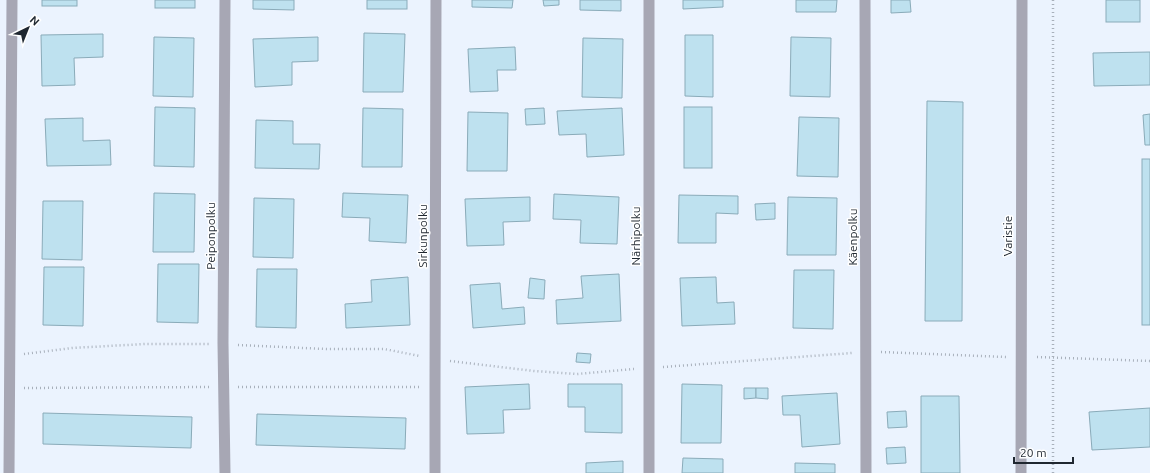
<svg xmlns="http://www.w3.org/2000/svg" width="1150" height="473" font-family="Ubuntu,sans-serif">
  <style>
    .building { fill: #bee1ef; stroke: #8aabb9 }
    .lines { fill: none; stroke-linecap: round; stroke-linejoin: round }
    .path { stroke: #a8b0bb; stroke-width: 2.5; stroke-dasharray: 1 3; stroke-linecap: butt }
    .minor { stroke: #a7a7b4; stroke-width: 11 }
    .tertiary { stroke: #a7a7b4; stroke-width: 11 }
    .labels { text-anchor: middle; stroke-width: 3; stroke-linejoin: round; paint-order: stroke }
    .street-label { font-size: 12px; fill: #1f2730; stroke: #fff }
  </style>
  <rect width="100%" height="100%" fill="#ebf3fe"/>
  <!-- building -->
  <g class="building">
    <rect x="42" y="0" width="35" height="6"/>
    <rect x="155" y="0" width="40" height="8"/>
    <polygon points="253,0 294,0 294,10 253,9"/>
    <rect x="367" y="0" width="40" height="9"/>
    <polygon points="472,0 513,0 512,8 472,7"/>
    <polygon points="543,0 559,0 559,5 544,6"/>
    <polygon points="580,0 621,0 621,11 580,10"/>
    <polygon points="683,0 723,0 723,7 683,9"/>
    <polygon points="796,0 837,0 836,12 796,12"/>
    <polygon points="891,0 910,0 911,12 891,13"/>
    <rect x="1106" y="0" width="34" height="22"/>
    <polygon points="364,33 405,34 403,92 363,92"/>
    <polygon points="103,34 103,57 74,58 75,85 42,86 41,35"/>
    <polygon points="685,35 713,35 713,97 685,96"/>
    <polygon points="154,37 194,38 193,97 153,96"/>
    <polygon points="318,37 318,61 292,62 292,85 255,87 253,39"/>
    <polygon points="791,37 831,38 830,97 790,96"/>
    <polygon points="583,38 623,39 622,98 582,97"/>
    <polygon points="515,47 516,70 497,70 498,91 470,92 468,49"/>
    <polygon points="1150,52 1150,85 1094,86 1093,53"/>
    <polygon points="927,101 963,102 962,321 925,321"/>
    <polygon points="155,107 195,108 194,167 154,166"/>
    <rect x="684" y="107" width="28" height="61"/>
    <polygon points="363,108 403,109 402,167 362,167"/>
    <polygon points="544,108 545,124 526,125 525,109"/>
    <polygon points="622,108 624,155 587,157 586,134 559,135 557,111"/>
    <polygon points="468,112 508,113 507,171 467,171"/>
    <polygon points="1150,114 1150,145 1145,145 1143,115"/>
    <polygon points="799,117 839,118 838,177 797,176"/>
    <polygon points="83,118 83,141 110,140 111,165 47,166 45,119"/>
    <polygon points="256,120 293,121 293,144 320,144 319,169 255,168"/>
    <rect x="1142" y="159" width="8" height="166"/>
    <polygon points="154,193 195,194 194,252 153,252"/>
    <polygon points="343,193 408,195 406,243 369,241 370,218 342,217"/>
    <polygon points="554,194 619,197 617,244 580,243 581,220 553,219"/>
    <polygon points="679,195 738,196 738,214 716,213 716,243 678,243"/>
    <polygon points="530,197 530,221 503,222 504,245 467,246 465,199"/>
    <polygon points="788,197 837,198 836,255 787,255"/>
    <polygon points="254,198 294,199 293,258 253,257"/>
    <polygon points="43,201 83,201 82,260 42,259"/>
    <polygon points="775,203 775,219 756,220 755,204"/>
    <polygon points="158,264 199,264 198,323 157,322"/>
    <polygon points="44,267 84,267 83,326 43,325"/>
    <polygon points="257,269 297,269 296,328 256,327"/>
    <polygon points="794,270 834,270 833,329 793,328"/>
    <polygon points="619,274 621,321 557,324 556,300 583,298 581,276"/>
    <polygon points="408,277 410,325 346,328 345,304 372,302 371,280"/>
    <polygon points="716,277 717,303 734,302 735,324 682,326 680,278"/>
    <polygon points="530,278 545,280 544,299 528,298"/>
    <polygon points="500,283 502,309 524,307 525,324 473,328 470,285"/>
    <polygon points="577,353 591,354 590,363 576,362"/>
    <polygon points="529,384 530,409 503,410 504,433 467,434 465,387"/>
    <polygon points="568,384 622,384 622,433 585,432 585,407 568,407"/>
    <polygon points="682,384 722,385 721,443 681,443"/>
    <polygon points="744,388 756,388 756,398 744,399"/>
    <polygon points="756,388 768,388 768,399 756,398"/>
    <polygon points="837,393 840,444 802,447 800,415 783,415 782,396"/>
    <polygon points="921,396 959,396 960,473 921,473"/>
    <polygon points="1150,408 1150,447 1092,450 1089,412"/>
    <polygon points="906,411 907,427 888,428 887,412"/>
    <polygon points="43,413 192,417 191,448 43,444"/>
    <polygon points="257,414 406,418 405,449 256,445"/>
    <polygon points="905,447 906,463 887,464 886,448"/>
    <polygon points="683,458 723,459 723,473 682,473"/>
    <polygon points="623,461 623,473 586,473 586,463"/>
    <polygon points="795,463 835,464 835,473 795,473"/>
  </g>
  <g class="lines">
    <!-- path -->
    <g class="path">
      <polyline points="238,345 326,349 384,349 420,356"/>
      <polyline points="881,352 1006,357"/>
      <polyline points="24,354 72,348 145,344 209,344"/>
      <polyline points="1037,357 1150,361"/>
      <polyline points="450,361 534,371 577,374 634,369"/>
      <polyline points="663,367 852,353"/>
      <polyline points="238,387 421,387"/>
      <polyline points="24,388 209,387"/>
      <polyline points="1053,473 1053,0"/>
    </g>
    <!-- minor -->
    <g class="minor">
      <polyline points="865,0 866,473"/>
      <polyline points="9,473 12,0"/>
      <polyline points="225,473 223,343 225,0"/>
      <polyline points="435,473 435,387 436,0"/>
      <polyline points="649,473 649,0"/>
    </g>
    <!-- tertiary -->
    <polyline class="tertiary" points="1021,473 1022,0"/>
  </g>
  <g class="labels">
    <!-- street labels -->
    <g class="street-label">
      <text transform="translate(211 236) rotate(-90)" y="4">Peiponpolku</text>
      <text transform="translate(423 236) rotate(-90)" y="4">Sirkunpolku</text>
      <text transform="translate(636 236) rotate(-90)" y="4">Närhipolku</text>
      <text transform="translate(1008 236) rotate(-90)" y="4">Varistie</text>
      <text transform="translate(853 237) rotate(-90)" y="4">Käenpolku</text>
    </g>
  </g>
  <!-- north arrow -->
  <g transform="translate(28 28) rotate(43)" stroke="#ffffff" stroke-width="3" paint-order="stroke">
  <path d="M0-3L7 15L0 10L-7 15Z" fill="#1f2730"/>
  <text y="-6" font-size="11" font-weight="bold" text-anchor="middle" fill="#1f2730">N</text>
  </g>
  <!-- scale -->
  <path d="M1014 457v6h59v-6" fill="none" stroke="#1f2730" stroke-width="2"/>
  <text x="1020" y="457" font-size="12" fill="#1f2730" stroke="#ffffff" stroke-width="3" paint-order="stroke">20 m</text>
</svg>
